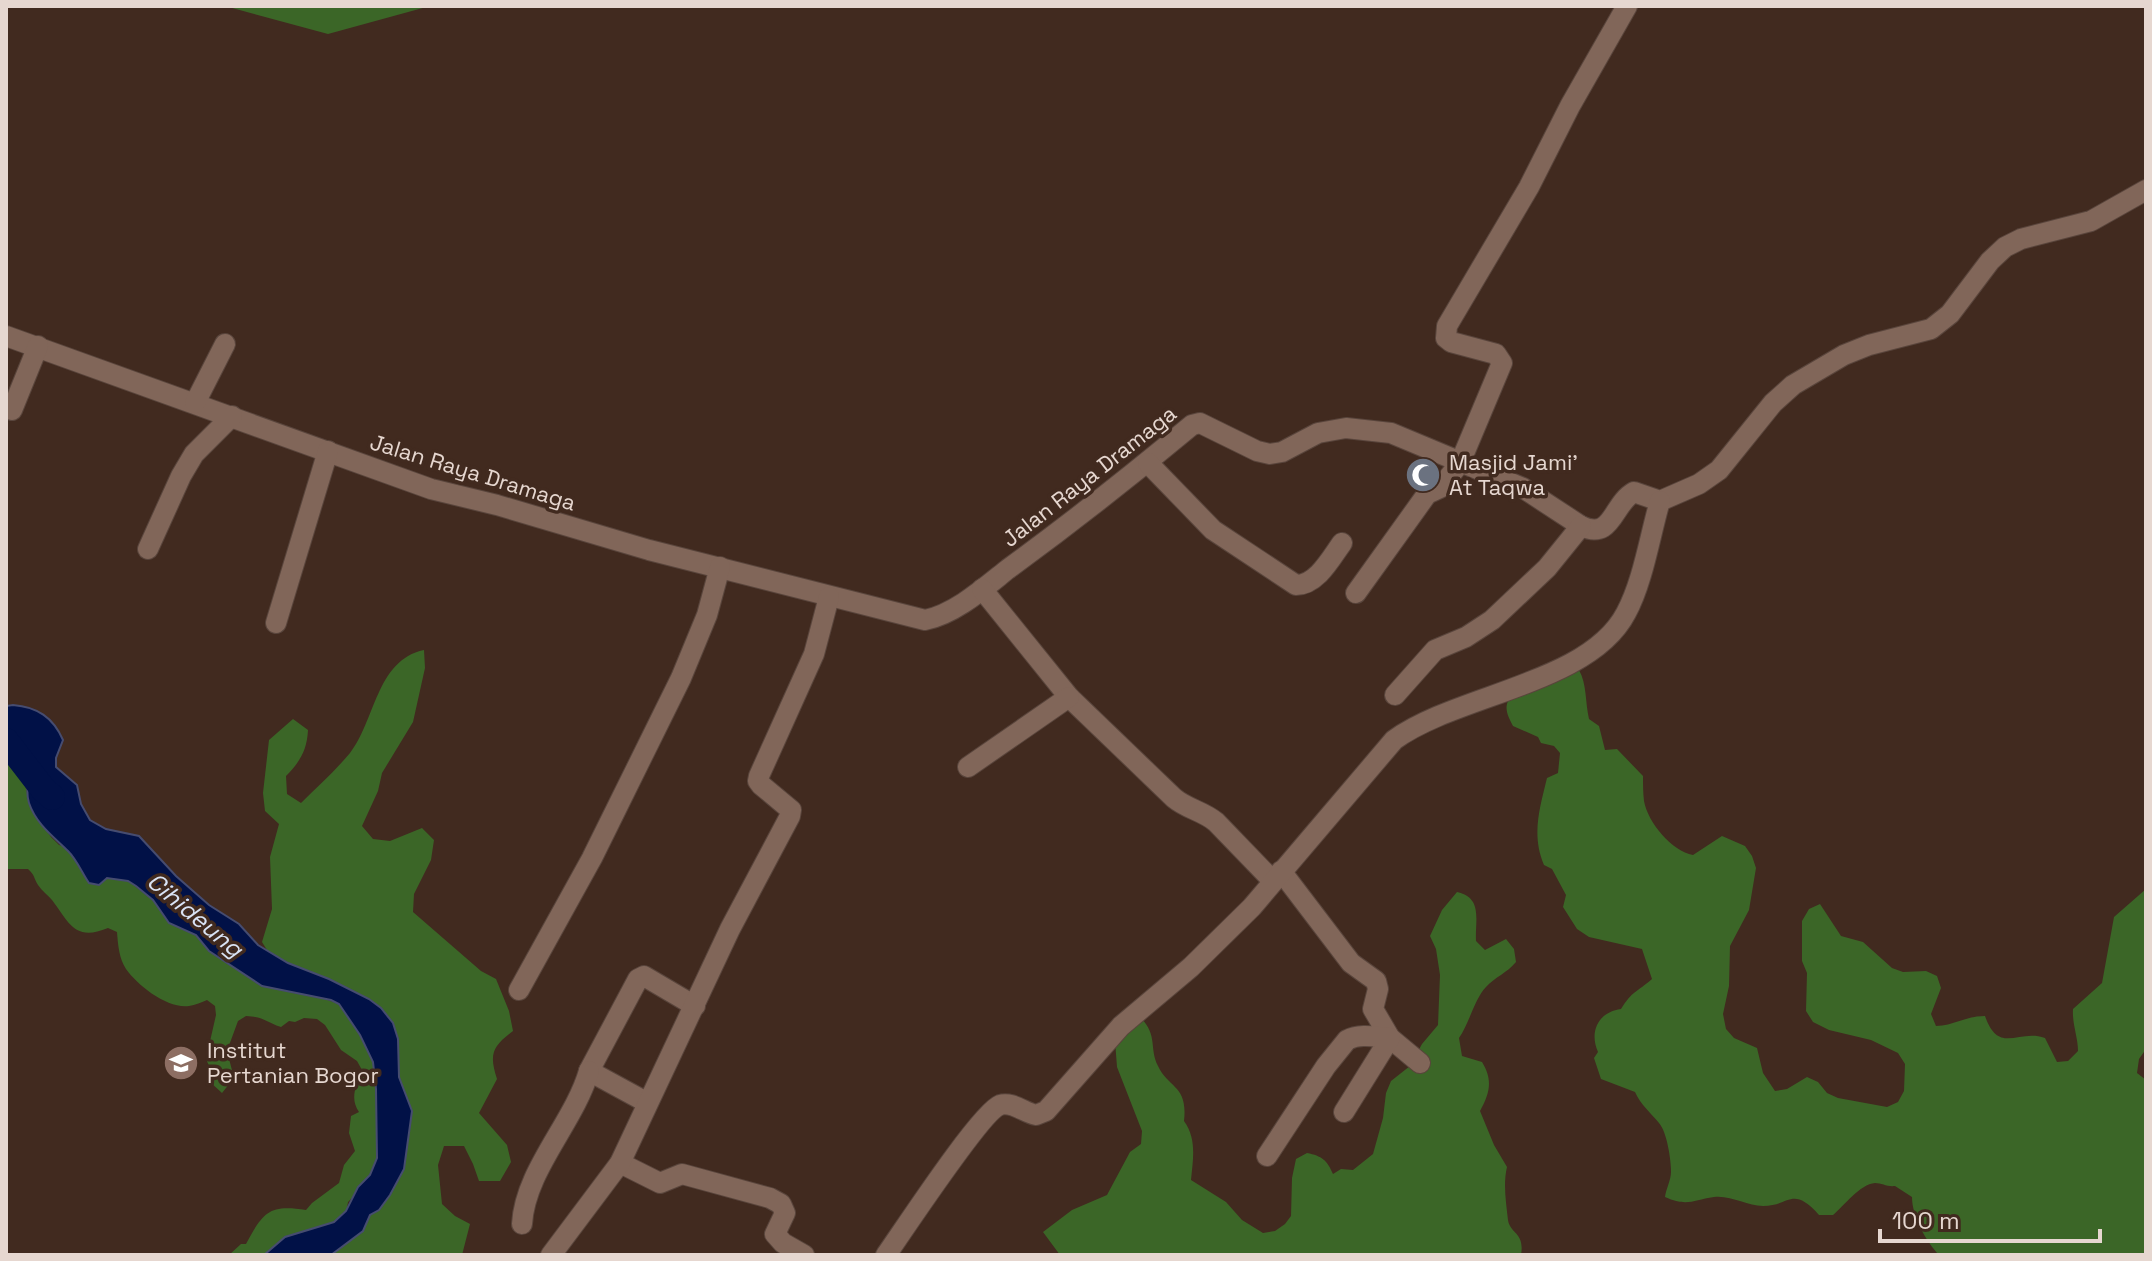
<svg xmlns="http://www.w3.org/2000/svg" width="2152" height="1261" font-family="'Space Grotesk',sans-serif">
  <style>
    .forest { fill: #3b6627 }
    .water { fill: #011147; stroke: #464c70; stroke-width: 2 }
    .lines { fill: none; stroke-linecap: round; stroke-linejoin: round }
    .river { stroke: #011147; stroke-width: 26 }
    .minor-casing { stroke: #59453c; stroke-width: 22 }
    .minor { stroke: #816659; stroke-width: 20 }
    .labels { text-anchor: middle; stroke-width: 7; stroke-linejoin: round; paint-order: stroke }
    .poi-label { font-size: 22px; fill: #e6d7d0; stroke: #412a1f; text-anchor: start }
    .street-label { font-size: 22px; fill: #e6d7d0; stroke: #412a1f }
    .water-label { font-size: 24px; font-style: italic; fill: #d9e3f5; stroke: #412a1f }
  </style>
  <rect width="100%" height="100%" fill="#412a1f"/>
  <!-- forest -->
  <g class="forest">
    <polygon points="225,6 430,6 328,34"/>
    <path d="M424 650 425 668 413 722 382 773 378 791 362 826 373 839 390 841 422 828 434 840 431 860 414 894 413 912 481 971 496 979 509 1011 513 1031C492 1047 489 1054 497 1079L479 1113 507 1145 511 1162 500 1181H479L473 1164 464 1146H444L438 1165 442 1204 455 1216 470 1224 462 1255H312L359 1228 399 1077 393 1023 272 958 262 942 272 909 270 857 279 824 265 811 263 793 269 740 293 719 308 730C307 750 300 762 286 776L287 794 301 803C317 787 335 771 350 753 375 722 376 660 424 650Z"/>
    <path d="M1579 670C1587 684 1585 702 1589 719L1599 726 1605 750 1617 749 1643 776C1643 784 1643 793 1644 801 1648 823 1672 851 1693 855L1722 836 1745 846 1752 856 1756 868 1749 910 1730 946 1729 986 1723 1014 1726 1029 1734 1038 1757 1048 1763 1073 1775 1091 1787 1089 1807 1077 1818 1082 1827 1093 1838 1098 1887 1107 1898 1102 1904 1091 1905 1064 1898 1053 1871 1040 1829 1030 1813 1022 1806 1011 1807 973 1802 961V921L1809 909 1820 904 1841 936 1863 942 1892 968 1903 972 1926 971 1937 976 1941 988 1931 1014 1936 1026C1953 1026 1965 1016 1985 1016 1999 1056 2019 1028 2045 1038L2057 1062 2068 1061 2078 1051C2078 1037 2072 1024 2073 1009L2102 983 2114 917 2146 889V1049L2139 1059 2137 1073 2146 1080V1255H1939C1926 1241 1912 1217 1912 1197L1895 1186C1887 1187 1882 1183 1875 1183 1860 1184 1844 1206 1833 1215H1819C1792 1185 1790 1206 1763 1206 1747 1206 1731 1195 1714 1197 1693 1200 1687 1207 1665 1197 1666 1189 1671 1180 1671 1172 1671 1160 1667 1132 1659 1123 1651 1113 1640 1104 1635 1092L1601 1079 1594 1058 1598 1052C1589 1032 1598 1012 1621 1009 1633 990 1636 993 1652 979L1642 949 1589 937 1577 929 1563 907 1566 895 1552 869 1544 865C1531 835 1540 807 1547 778L1558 773 1560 753 1554 746 1541 743 1538 737 1513 726C1509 718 1504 710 1508 701 1514 687 1564 676 1579 670Z"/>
    <path d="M6 754 17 761 22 768 29 804 51 837 59 845 75 849 133 878 136 887 153 900 169 923 196 935 202 943 292 993 311 994 339 1004H346L379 1071 381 1169 348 1202 345 1220 268 1255H229L241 1244H246C263 1213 268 1204 306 1210L312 1203 339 1183 344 1165 355 1151 349 1133 351 1116 359 1112C349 1098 357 1084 362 1070L357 1061 341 1050 325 1025 317 1019 304 1018 295 1022 289 1021 281 1027C265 1022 265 1017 246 1016L238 1021 227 1051 234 1078 222 1093C213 1084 206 1082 210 1068L206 1059 216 1015 215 1006 207 1000C202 1002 195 1005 189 1006 168 1009 138 986 126 969 119 958 118 945 117 932L108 928C74 942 69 922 52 900 48 895 42 891 38 885 34 879 35 875 28 869H6Z"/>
    <path d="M1457 892C1483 898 1475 919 1476 941L1485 950 1506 939 1514 949 1516 962C1507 973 1495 977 1486 987 1475 998 1469 1024 1459 1038L1462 1056 1482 1062C1493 1080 1490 1093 1480 1111L1494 1145 1507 1167C1503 1184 1506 1202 1508 1220 1510 1234 1525 1232 1521 1255H1060L1043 1232 1072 1210 1107 1195 1130 1152 1141 1144 1142 1131 1117 1067 1115 1041 1141 1018C1158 1036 1149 1048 1158 1066 1169 1089 1188 1085 1184 1121 1197 1139 1193 1159 1191 1180L1226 1202 1242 1220 1263 1233 1275 1231 1285 1224 1291 1216 1292 1178 1296 1159 1307 1153C1322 1156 1327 1160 1333 1174L1341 1169 1353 1170 1373 1154 1383 1118 1386 1093 1391 1081 1410 1066 1422 1044 1438 1025 1440 975 1436 949 1430 936 1442 910Z"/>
  </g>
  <!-- water -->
  <path class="water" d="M13 705C37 707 53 717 63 740L56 758V767L77 785 81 804 90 820 106 829 139 836 176 876 209 905 239 924 258 945 288 963 329 979 369 999 381 1008 393 1023 398 1039 399 1077 412 1111 404 1169 390 1195 379 1210 370 1215 363 1231 331 1255H264L285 1237 334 1222 346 1211 358 1187 370 1175 377 1158 376 1089 373 1062 360 1035 339 1004 331 1000 262 986 209 951 196 935 169 923 153 900 136 886 128 881 107 878 99 885 89 883C82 873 77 860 68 851 54 837 36 824 29 803 24 788 31 774 28 760L6 754V706Z"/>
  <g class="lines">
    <!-- river -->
    <polyline class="river" points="6,741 43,789 52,797"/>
    <!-- minor casing -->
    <g class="minor-casing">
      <g id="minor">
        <path d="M6 336 431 489 497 505 649 550 925 620C955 614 984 588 1008 569 1071 523 1132 475 1192 425L1200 423 1257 451 1270 454 1282 452 1318 433 1346 428 1391 433 1523 488 1581 526C1613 541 1612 504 1634 492L1660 501 1699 484 1719 470 1773 403 1793 385 1844 355 1869 345 1931 329 1950 314 1990 261 2005 247 2021 239 2091 221 2146 190"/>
        <polyline points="195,403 225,344"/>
        <polyline points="12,410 38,346"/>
        <path d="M1148 463 1213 530 1296 585C1317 585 1331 558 1342 543"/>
        <polyline points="148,549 181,476 194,454 232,416"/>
        <path d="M982 589 1069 697 1174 798C1187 809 1203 811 1216 822L1273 881"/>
        <polyline points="1356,593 1427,494 1440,488 1460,463 1502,363 1496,354 1451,342 1446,338 1447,326 1529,187 1570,106 1627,6"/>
        <polyline points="276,623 328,451"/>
        <polyline points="1395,695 1435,650 1466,637 1492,620 1547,568 1581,526"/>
        <polyline points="968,767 1069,697"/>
        <polyline points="1281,871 1351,963 1376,981 1378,989 1373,1009 1390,1038 1420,1063"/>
        <polyline points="519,990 592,858 681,678 707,615 720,567"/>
        <polyline points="646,1102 589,1071 638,979 644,976 695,1006"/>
        <path d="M1267 1156 1326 1066 1347 1040C1360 1033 1376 1037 1390 1038L1344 1112"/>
        <polyline points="620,1163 660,1183 682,1174 770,1198 781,1204 785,1213 775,1234 783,1243 804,1255"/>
        <path d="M522 1224C525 1170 574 1123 589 1071"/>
        <polyline points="551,1255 620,1163 730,929 790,816 791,810 761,785 758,781 759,776 814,654 829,597"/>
        <path d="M886 1255C903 1231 981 1112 1000 1105 1012 1101 1025 1113 1036 1115L1046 1111 1121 1026 1191 967 1252 907 1394 740C1457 694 1589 684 1626 613 1643 582 1650 535 1660 501"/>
      </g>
    </g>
    <!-- minor -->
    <use href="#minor" class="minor"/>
  </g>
  <!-- icons -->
  <defs>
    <g id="mosque-disc" transform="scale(1.8)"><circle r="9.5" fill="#6b7280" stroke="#412a1f"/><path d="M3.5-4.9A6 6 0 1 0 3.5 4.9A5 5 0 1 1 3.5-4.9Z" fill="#fff"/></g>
    <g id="university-disc" transform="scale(1.8)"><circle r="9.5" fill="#8d6e63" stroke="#412a1f"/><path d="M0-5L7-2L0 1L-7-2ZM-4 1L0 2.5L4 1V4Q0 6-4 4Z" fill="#fff"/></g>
  </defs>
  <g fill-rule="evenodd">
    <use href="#mosque-disc" x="1423" y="475"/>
    <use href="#university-disc" x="181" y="1063"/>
  </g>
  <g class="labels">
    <!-- poi labels -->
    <g class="poi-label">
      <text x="1449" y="470">Masjid Jami'<tspan x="1449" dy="25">At Taqwa</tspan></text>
      <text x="207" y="1058">Institut<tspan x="207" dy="25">Pertanian Bogor</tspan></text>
    </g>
    <!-- street labels -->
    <g class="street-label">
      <text transform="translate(473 472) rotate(17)" y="8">Jalan Raya Dramaga</text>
      <text transform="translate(1089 476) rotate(-38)" y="8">Jalan Raya Dramaga</text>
    </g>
    <!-- water labels -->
    <g class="water-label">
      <text transform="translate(195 915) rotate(40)" y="8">Cihideung</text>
    </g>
  </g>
  <!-- border -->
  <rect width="2152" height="1261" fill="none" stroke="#e6d7d0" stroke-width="16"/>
  <!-- scale -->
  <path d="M1880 1229v12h220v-12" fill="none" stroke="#e6d7d0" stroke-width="4"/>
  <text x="1892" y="1229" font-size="24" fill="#e6d7d0" stroke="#412a1f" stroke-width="6" paint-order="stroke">100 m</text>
</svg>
